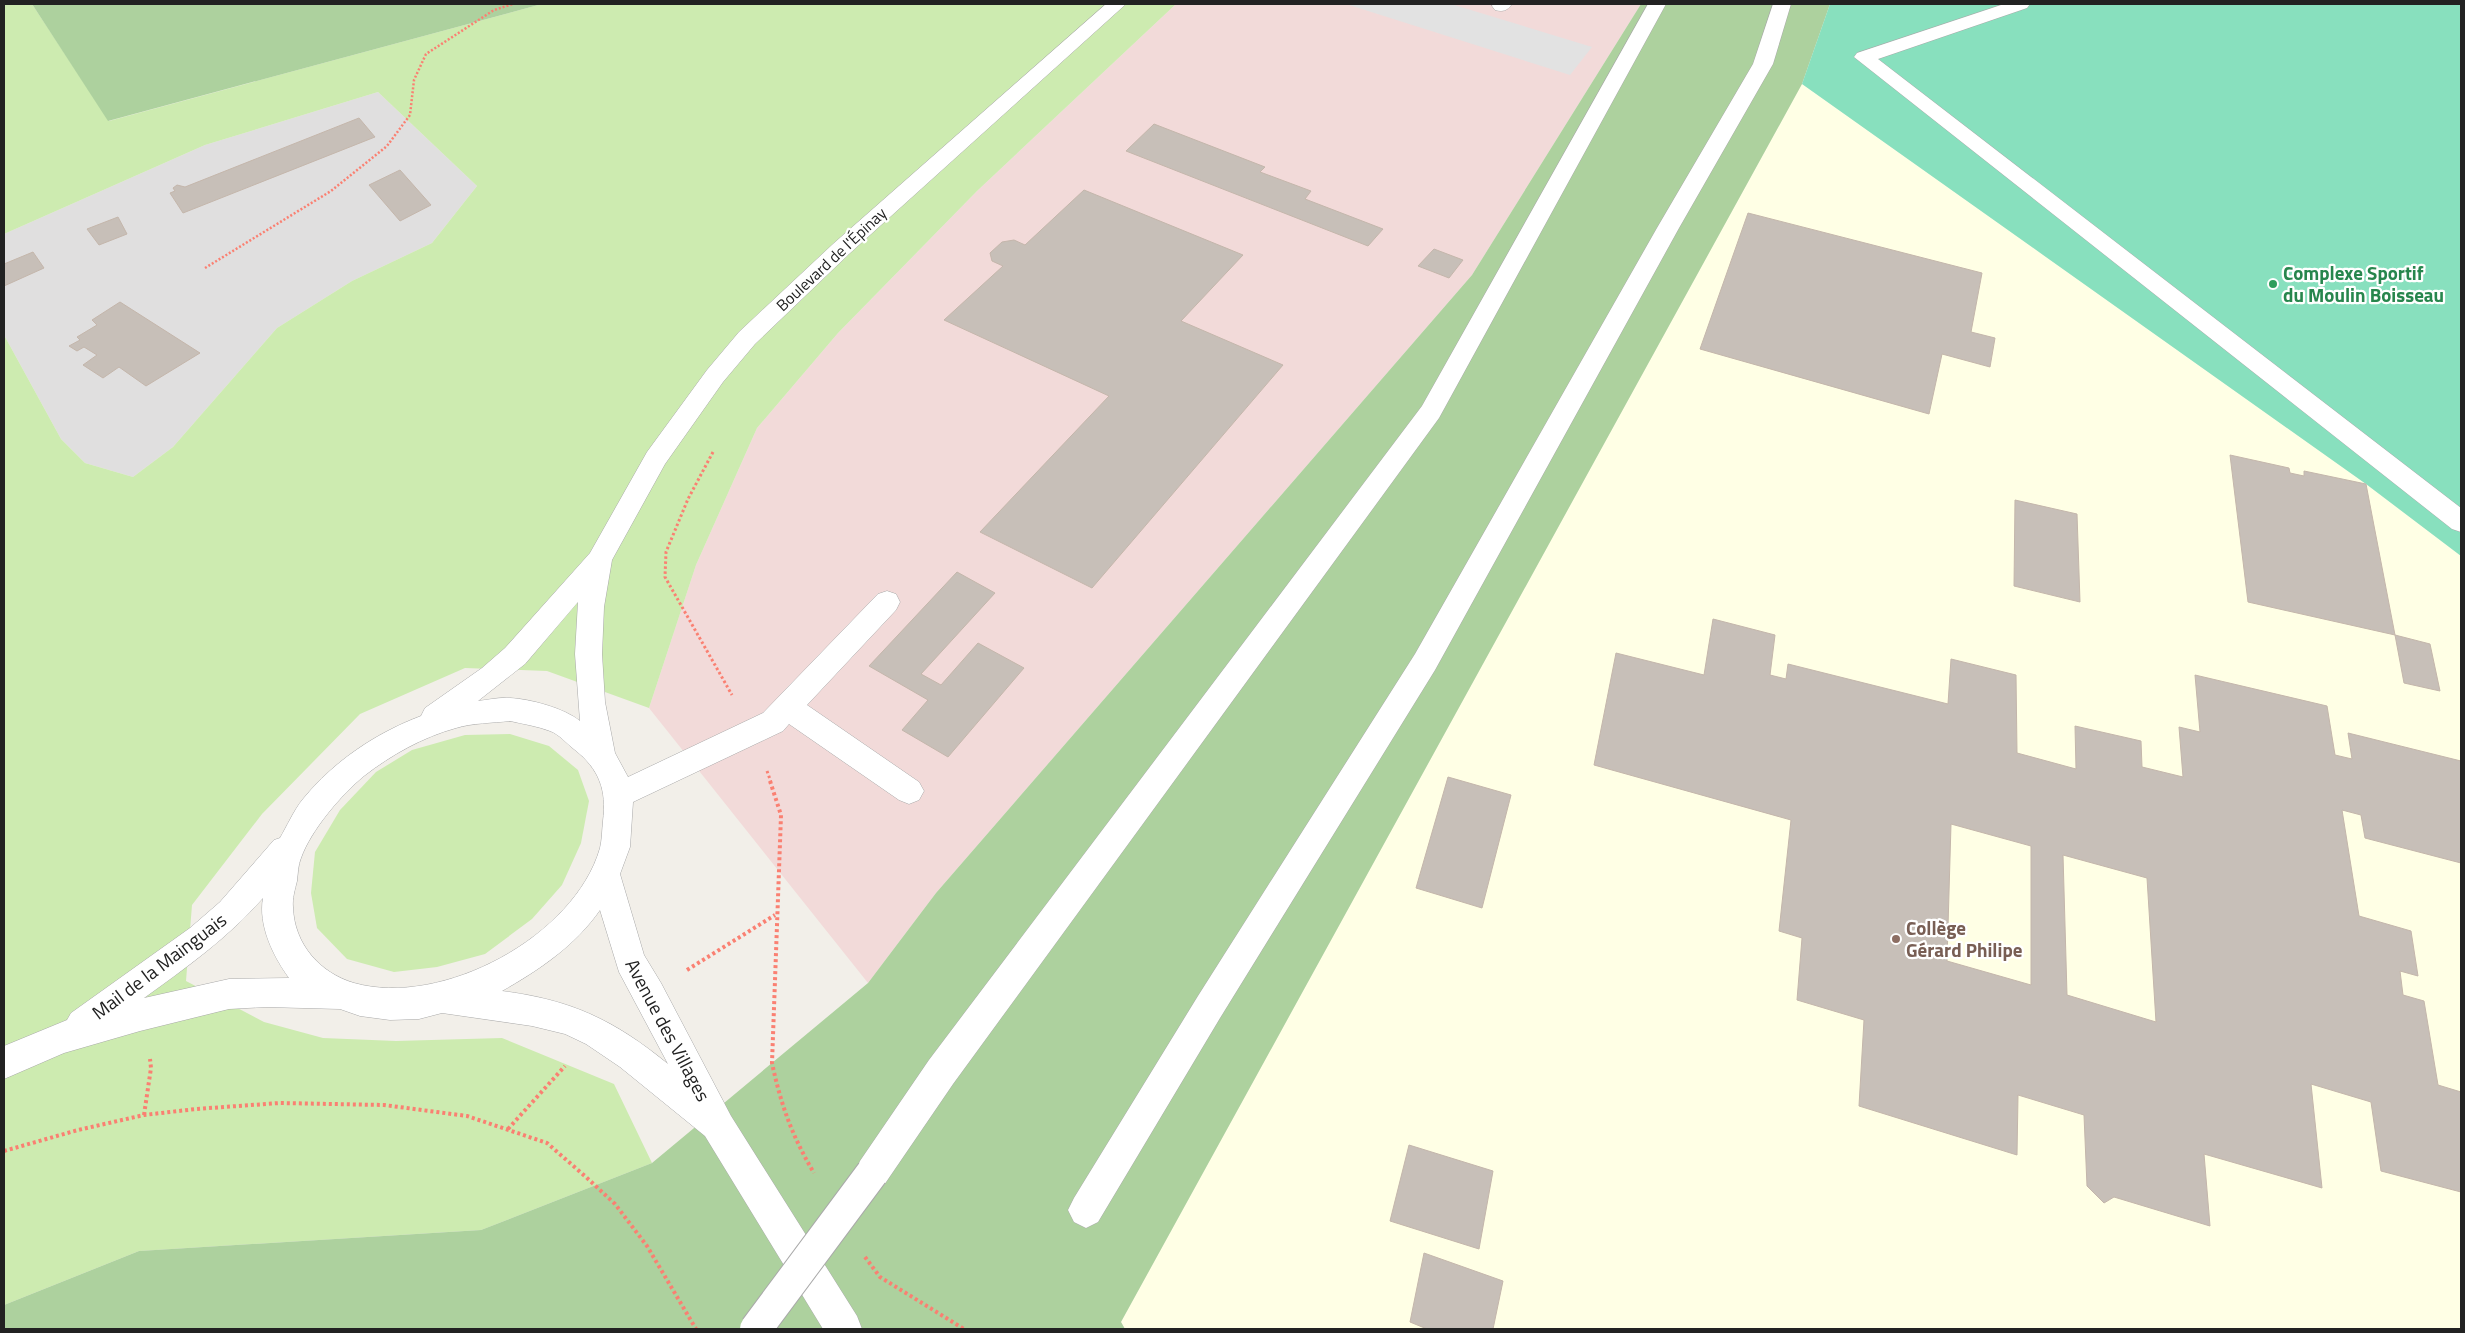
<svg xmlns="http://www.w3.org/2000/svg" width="2465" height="1333" font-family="'Titillium Web',sans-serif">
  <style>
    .residential { fill: #e0dfdf }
    .commercial { fill: #f2dad9 }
    .education { fill: #ffffe5 }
    .grass { fill: #cdebb0 }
    .forest { fill: #add19e }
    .pitch { fill: #88e0be }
    .parking { fill: #e2e2e2 }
    .building { fill: #c7bfb8; stroke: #c4b6ab; fill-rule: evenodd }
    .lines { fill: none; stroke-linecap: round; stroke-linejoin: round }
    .minor-casing { stroke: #a9a9a9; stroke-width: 1 }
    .path-far2 { stroke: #fa8072; stroke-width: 2.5; stroke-dasharray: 2 2; stroke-linecap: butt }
    .path-far1 { stroke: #fa8072; stroke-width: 3; stroke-dasharray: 2.5 2.5; stroke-linecap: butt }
    .path { stroke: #fa8072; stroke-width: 4; stroke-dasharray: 3 3; stroke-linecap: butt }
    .minor { fill: #fff; fill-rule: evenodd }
    .minor-bridge-casing { stroke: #a9a9a9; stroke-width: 34; stroke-linecap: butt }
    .minor-bridge { stroke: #fff; stroke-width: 32 }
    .leisure-dot { fill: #2e9e5b; stroke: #fff; stroke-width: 2 }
    .education-dot { fill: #8d6e63; stroke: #fff; stroke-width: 2 }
    .labels { text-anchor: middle; stroke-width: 4.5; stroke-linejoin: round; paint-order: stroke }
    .far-street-label { font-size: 16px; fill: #222; stroke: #fff }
    .leisure-label { font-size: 19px; font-weight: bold; fill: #27864d; stroke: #fff; text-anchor: start }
    .education-label { font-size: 19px; font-weight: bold; fill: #785e54; stroke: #fff; text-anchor: start }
    .street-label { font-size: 19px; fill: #222; stroke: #fff }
  </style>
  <rect width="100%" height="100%" fill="#f2efe9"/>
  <!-- residential -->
  <polygon class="residential" points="378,92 477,186 432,243 352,281 277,328 173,447 133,477 85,463 61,439 4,335 4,234 205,145"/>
  <!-- commercial -->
  <polygon class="commercial" points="1176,4 1641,4 1472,275 936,893 868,983 649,708 696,565 757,428 838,333 977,191"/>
  <!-- education -->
  <polygon class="education" points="1802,84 2366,484 2461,556 2461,1329 1125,1329 1121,1322"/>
  <!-- grass -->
  <g class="grass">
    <polygon points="4,4 32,4 109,121 542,4 1176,4 977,191 838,333 757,428 696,565 649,708 547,671 465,668 360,714 262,814 192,905 186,981 264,1022 323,1038 396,1041 502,1038 614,1084 652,1163 481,1230 139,1251 4,1305 4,335 61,439 85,463 133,477 173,447 277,328 352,281 432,243 477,186 378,92 205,145 4,234"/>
    <polygon points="510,734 549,746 578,770 589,801 581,843 562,885 532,919 485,954 437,967 394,972 347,959 317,928 311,893 315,852 340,810 376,772 412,750 465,735"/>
  </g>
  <!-- forest -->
  <g class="forest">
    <polygon points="32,4 542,4 108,121"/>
    <polygon points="1641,4 1830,4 1802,84 1121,1322 1125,1329 4,1329 4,1305 139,1251 481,1230 652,1163 868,983 936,893 1472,275"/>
  </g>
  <!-- pitch -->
  <polygon class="pitch" points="1830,4 2461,4 2461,556 2366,484 1802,84"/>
  <!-- parking -->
  <polygon class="parking" points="1346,4 1451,4 1592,47 1570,75"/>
  <!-- building -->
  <g class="building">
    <polygon points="359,118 375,137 183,213 170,193 175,191 173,188 177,185 185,187"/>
    <polygon points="1154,124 1265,167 1260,172 1311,191 1305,199 1383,229 1368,246 1126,151"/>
    <polygon points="400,170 431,205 400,221 369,185"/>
    <polygon points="1084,190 1243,255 1181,321 1283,365 1092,588 980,532 1109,396 944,320 1003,266 992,261 990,253 1002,242 1014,240 1025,245"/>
    <polygon points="1748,213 1982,273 1971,332 1995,338 1990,367 1942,354 1929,414 1700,349"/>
    <polygon points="118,217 127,234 99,245 87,229"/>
    <polygon points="1434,249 1463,260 1449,278 1418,266"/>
    <polygon points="33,252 44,268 4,286 4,264"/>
    <polygon points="120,302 200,353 146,386 119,367 103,378 83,365 97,355 84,347 77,351 69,346 80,340 77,337 97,325 92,320"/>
    <polygon points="2230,455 2289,468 2290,473 2304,476 2304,471 2366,484 2395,635 2248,602"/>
    <polygon points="2015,500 2077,514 2080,602 2014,586"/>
    <polygon points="957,572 995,593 921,674 941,685 978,643 1024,668 948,757 902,730 928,700 869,666"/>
    <path d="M1713 619 1775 635 1770 675 1786 679 1788 664 1948 704 1951 659 2016 675 2017 753 2076 769 2075 726 2141 741 2142 767 2183 777 2179 727 2200 732 2195 675 2327 706 2335 755 2352 759 2348 733 2461 761V863L2365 838 2361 815 2342 810 2359 916 2411 931 2418 976 2400 971 2403 995 2424 1001 2438 1085 2461 1092V1192L2381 1171 2371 1102 2311 1084 2322 1188 2204 1154 2210 1226 2114 1197 2104 1203 2087 1186 2084 1115 2018 1095 2017 1155 1859 1106 1864 1020 1797 1000 1802 938 1779 931 1791 820 1594 765 1616 653 1704 675ZM1951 824 2031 846V985L1947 961ZM2063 855 2147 878 2156 1022 2067 995Z"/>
    <polygon points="2395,635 2430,644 2440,691 2404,683"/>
    <polygon points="1448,777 1511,795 1482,908 1416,888"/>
    <polygon points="1409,1145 1493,1171 1479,1249 1390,1221"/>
    <polygon points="1424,1253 1503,1281 1493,1329 1427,1329 1410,1322"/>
  </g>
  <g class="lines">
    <!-- minor casing -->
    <g class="minor-casing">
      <g id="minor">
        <path d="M1106 4H1126L849 254 755 344 723 382 665 464 612 560 604 607 602 654 605 702 615 753 628 777 763 713 878 594 887 591 896 594 900 602 896 610 807 705 919 782 924 791 919 800 909 804 899 800 789 724 783 731 633 802 630 847 620 874 644 955 661 983 731 1116 857 1316 862 1329H823L705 1136 620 1067 586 1044 565 1034 532 1026 442 1013 419 1019 390 1020 360 1016 340 1009 266 1007 229 1009 140 1031 64 1053 4 1079V1046L67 1020 71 1013 190 928 220 902 274 840 280 838C287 826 294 810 303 799 334 761 376 733 421 716L425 708 482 668 505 648 590 553 647 452 707 370 739 332 833 244ZM578 602 575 654 580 721C564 708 530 699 510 698 500 697 488 700 478 701L525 664ZM510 721C523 724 537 726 550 731 559 734 567 744 575 750 599 769 607 790 603 821 602 830 602 840 600 848 575 936 442 1008 354 983 320 973 294 944 293 907 292 899 295 889 297 881 298 873 298 865 301 858 311 830 341 795 364 776 391 755 423 737 456 728 472 723 493 723 510 721ZM263 898C258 925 273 956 289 978L229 979 144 998C187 967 228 938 263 898ZM600 910 619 972 668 1064C614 1020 572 1000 502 991 539 970 575 946 600 910Z"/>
        <path d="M1493 4H1512C1507 11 1503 12 1495 10L1492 6Z"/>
        <polygon points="1648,4 1666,4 1439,418 953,1084 884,1185 872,1190 860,1185 855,1173 860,1161 929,1060 1422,406"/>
        <polygon points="1773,4 1791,4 1773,64 1679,228 1435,670 1220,1018 1098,1222 1086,1228 1074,1222 1068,1210 1074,1198 1198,996 1415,654 1657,228 1753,64"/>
        <polygon points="2004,4 2030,4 2027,8 1878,59 2461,508 2461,532 2452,529 1854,57 1857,53"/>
      </g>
    </g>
    <!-- path-far2 -->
    <polyline class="path-far2" points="205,268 331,191 387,146 410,115 414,80 426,54 494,10 513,4"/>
    <!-- path-far1 -->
    <g class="path-far1">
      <polyline points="713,452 688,499 666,552 665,577 732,695"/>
      <polyline points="767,771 771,782"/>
    </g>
    <!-- path -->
    <g class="path">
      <path d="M770 781 781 815 772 1063C781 1105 792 1136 814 1173"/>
      <polyline points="687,970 775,915"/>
      <polyline points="144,1115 151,1068 150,1059"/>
      <polyline points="508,1129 565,1066"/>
      <polyline points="4,1151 78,1130 144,1115 196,1109 280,1103 384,1105 467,1116 547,1143 586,1177 615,1204 647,1246 696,1329"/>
      <polyline points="865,1257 880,1277 964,1329"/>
    </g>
    <!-- minor -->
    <use href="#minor" class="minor"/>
    <!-- minor-bridge casing -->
    <g class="minor-bridge-casing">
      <polyline id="minor-bridge" points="756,1329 872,1173"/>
    </g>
    <!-- minor-bridge -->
    <use href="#minor-bridge" class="minor-bridge"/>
  </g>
  <!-- markers -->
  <circle class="leisure-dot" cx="2273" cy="284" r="5"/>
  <circle class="education-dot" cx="1896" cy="939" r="5"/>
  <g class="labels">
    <!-- far-street labels -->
    <g class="far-street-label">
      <text transform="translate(831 259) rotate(-43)" y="6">Boulevard de l'Épinay</text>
    </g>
    <!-- leisure labels -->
    <g class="leisure-label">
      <text x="2283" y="280">Complexe Sportif<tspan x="2283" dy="22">du Moulin Boisseau</tspan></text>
    </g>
    <!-- education labels -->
    <g class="education-label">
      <text x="1906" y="935">Collège<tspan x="1906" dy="22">Gérard Philipe</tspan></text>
    </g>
    <!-- street labels -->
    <g class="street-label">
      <text transform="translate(159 966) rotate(-37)" y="7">Mail de la Mainguais</text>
      <text transform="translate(668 1030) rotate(62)" y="7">Avenue des Villages</text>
    </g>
  </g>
  <!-- border -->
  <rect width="2465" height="1333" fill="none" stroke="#222222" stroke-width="10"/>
</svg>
